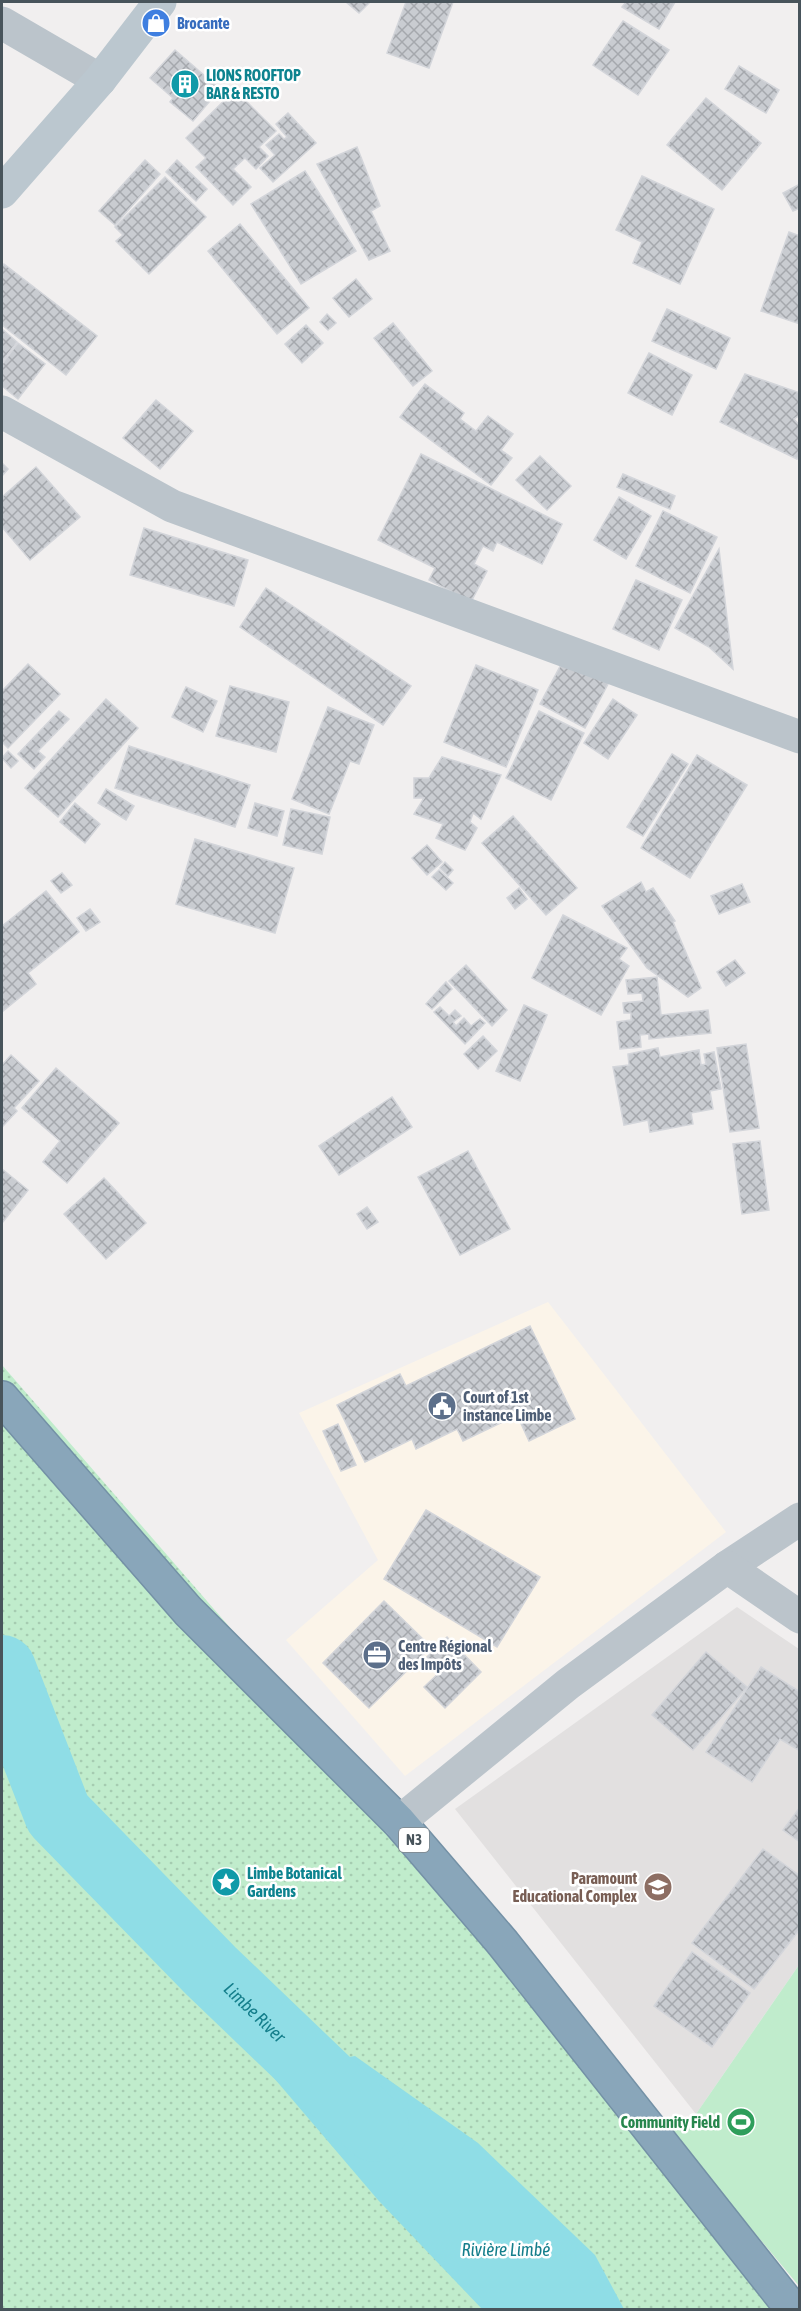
<svg xmlns="http://www.w3.org/2000/svg" width="801" height="2311" font-family="'Asap Condensed',sans-serif">
  <style>
    .commercial { fill: #fbf4e9 }
    .education { fill: #e2e0e0 }
    .garden { fill: url(#garden-dots) }
    .pitch { fill: #c0eccc }
    .water { fill: #8fdde6 }
    .lines { fill: none; stroke-linecap: round; stroke-linejoin: round }
    .river { stroke: #8fdde6; stroke-width: 68 }
    .building { fill: url(#building-cross-hatch); stroke: #d3d5da; stroke-width: 1.5 }
    .highway-casing { stroke: #7491a6; stroke-width: 36 }
    .street { stroke: #bbc4cb; stroke-width: 33 }
    .secondary { stroke: #bbc7cf; stroke-width: 33 }
    .highway { stroke: #89a6ba; stroke-width: 33 }
    .labels { text-anchor: middle; stroke-width: 5; stroke-linejoin: round; paint-order: stroke }
    .shield { fill: #fff; stroke: #7f878c; stroke-width: 1.5 }
    .shield-label { font-size: 15px; font-weight: bold; fill: #48545b }
    .shop-label { font-size: 16px; font-weight: bold; fill: #366cbe; stroke: #fff; text-anchor: start }
    .culture-label { font-size: 16px; font-weight: bold; fill: #0d838f; stroke: #fff; text-anchor: start }
    .service-label { font-size: 16px; font-weight: bold; fill: #4e5e75; stroke: #fff; text-anchor: start }
    .education-label { font-size: 16px; font-weight: bold; fill: #785e54; stroke: #fff; text-anchor: end }
    .leisure-label { font-size: 16px; font-weight: bold; fill: #27864d; stroke: #fff; text-anchor: end }
    .water-label { font-size: 18px; font-style: italic; fill: #147e8b; stroke: #fff }
  </style>
  <defs>
    <pattern id="garden-dots" width="8" height="8" patternUnits="userSpaceOnUse" patternTransform="scale(1.5)"><rect width="8" height="8" fill="#c0eccc"/><path d="M2 2h.1M6 6h.1" fill="none" stroke="#a6ccb1" stroke-width="1.8" stroke-linecap="round"/></pattern>
    <pattern id="building-cross-hatch" width="8" height="8" patternUnits="userSpaceOnUse" patternTransform="scale(1.5)"><rect width="8" height="8" fill="#c9ccd1"/><path d="M0 0l8 8M0 8l8-8" fill="none" stroke="#a5a8ad"/></pattern>
  </defs>
  <rect width="100%" height="100%" fill="#f1efef"/>
  <!-- commercial -->
  <polygon class="commercial" points="548,1302 726,1532 405,1776 286,1640 378,1560 299,1413"/>
  <!-- education -->
  <polygon class="education" points="737,1607 799,1649 799,1965 696,2114 455,1809"/>
  <!-- garden -->
  <polygon class="garden" points="2,1365 399,1822 799,2309 2,2309"/>
  <!-- pitch -->
  <polygon class="pitch" points="799,1965 799,2286 669,2130 696,2114"/>
  <!-- water -->
  <polygon class="water" points="355,2056 478,2143 595,2255 624,2309 482,2309 378,2200 268,2071"/>
  <g class="lines">
    <!-- river -->
    <path class="river" id="s1" d="M2 1669 58 1814 211 1971 375 2128"/>
  </g>
  <!-- building -->
  <g class="building">
    <polygon points="346,2 370,2 359,13"/>
    <polygon points="406,2 453,2 429,68 387,53"/>
    <polygon points="626,2 675,2 659,29 622,7"/>
    <polygon points="623,21 669,50 638,95 593,65"/>
    <polygon points="175,50 220,89 193,121 170,102 173,98 150,78"/>
    <polygon points="739,66 779,90 766,113 725,89"/>
    <polygon points="235,90 276,131 259,147 268,156 256,169 245,158 233,169 251,187 233,205 196,167 206,158 186,138"/>
    <polygon points="706,98 761,143 722,190 667,145"/>
    <polygon points="288,113 316,143 273,182 260,168 275,155 266,145 279,134 284,139 287,137 276,124"/>
    <polygon points="357,147 380,206 371,211 390,251 369,260 317,164"/>
    <polygon points="145,160 160,174 115,225 99,211"/>
    <polygon points="177,160 207,189 196,201 166,172"/>
    <polygon points="305,171 356,251 301,284 251,204"/>
    <polygon points="642,176 714,209 680,284 633,263 642,242 616,230"/>
    <polygon points="165,177 206,217 149,274 116,241 123,235 115,227"/>
    <polygon points="800,184 800,208 793,211 783,193"/>
    <polygon points="240,224 309,308 277,334 208,251"/>
    <polygon points="789,232 800,236 800,324 761,311"/>
    <polygon points="4,264 97,336 66,375 2,325 2,266"/>
    <polygon points="356,279 372,299 349,317 333,298"/>
    <polygon points="667,309 730,338 716,369 652,341"/>
    <polygon points="327,314 336,323 328,330 320,322"/>
    <polygon points="393,323 432,371 413,386 374,338"/>
    <polygon points="306,325 323,343 302,363 285,344"/>
    <polygon points="2,329 17,342 2,362"/>
    <polygon points="18,343 45,364 18,399 2,386 2,364"/>
    <polygon points="649,353 692,375 672,415 628,393"/>
    <polygon points="745,374 800,393 800,415 794,419 800,426 800,456 797,459 720,422"/>
    <polygon points="425,384 464,413 460,419 476,431 488,416 513,434 501,450 512,458 491,485 400,417"/>
    <polygon points="156,400 193,431 160,469 123,438"/>
    <polygon points="421,454 562,524 542,564 497,542 493,551 483,546 474,564 487,571 471,602 429,580 435,568 378,540"/>
    <polygon points="540,456 571,486 547,510 516,480"/>
    <polygon points="2,463 8,469 2,476"/>
    <polygon points="36,467 80,517 30,560 2,527 2,497"/>
    <polygon points="623,474 675,496 670,509 617,487"/>
    <polygon points="619,497 651,516 626,559 594,540"/>
    <polygon points="663,511 717,537 690,593 636,566"/>
    <polygon points="144,528 248,560 234,606 130,575"/>
    <polygon points="719,549 733,669 709,647 675,628"/>
    <polygon points="636,580 682,600 659,650 613,629"/>
    <polygon points="266,588 411,686 383,725 240,627"/>
    <polygon points="564,659 609,682 585,728 540,704"/>
    <polygon points="28,664 60,694 8,748 2,742 2,691"/>
    <polygon points="476,665 538,690 506,767 444,742"/>
    <polygon points="230,686 289,702 276,752 216,736"/>
    <polygon points="186,687 217,701 203,732 172,717"/>
    <polygon points="106,699 138,728 58,817 25,788"/>
    <polygon points="613,699 637,715 608,759 584,743"/>
    <polygon points="328,707 374,725 359,764 350,761 329,814 292,799"/>
    <polygon points="59,711 69,719 38,751 45,757 34,769 18,754"/>
    <polygon points="539,711 584,733 551,800 506,778"/>
    <polygon points="129,746 250,785 235,827 115,788"/>
    <polygon points="8,751 18,761 11,768 2,758"/>
    <polygon points="672,754 688,764 643,836 627,827"/>
    <polygon points="697,755 747,785 690,878 641,848"/>
    <polygon points="442,757 501,775 481,819 473,813 470,822 477,828 465,850 436,838 443,824 414,814 424,798 414,798 414,778 429,778"/>
    <polygon points="106,789 134,806 126,820 98,803"/>
    <polygon points="75,803 100,824 85,843 60,822"/>
    <polygon points="255,803 284,811 277,836 248,828"/>
    <polygon points="291,809 330,817 322,854 283,845"/>
    <polygon points="513,816 577,888 546,915 482,843"/>
    <polygon points="195,839 294,868 275,933 176,904"/>
    <polygon points="427,845 442,862 427,875 412,858"/>
    <polygon points="445,862 453,870 448,876 440,868"/>
    <polygon points="439,870 453,883 446,890 432,877"/>
    <polygon points="62,873 72,885 61,893 51,881"/>
    <polygon points="641,882 646,892 653,888 675,921 673,922 701,988 688,997 647,968 602,906"/>
    <polygon points="742,884 750,902 719,914 711,896"/>
    <polygon points="519,888 527,899 515,909 507,898"/>
    <polygon points="46,891 79,932 28,973 36,984 2,1012 2,926"/>
    <polygon points="90,909 100,922 86,931 77,918"/>
    <polygon points="563,915 627,948 619,959 629,966 601,1015 532,978"/>
    <polygon points="735,960 745,973 726,986 717,972"/>
    <polygon points="466,965 507,1010 492,1026 449,981"/>
    <polygon points="657,977 661,1015 708,1010 711,1033 649,1039 649,1034 640,1035 641,1047 620,1049 617,1022 631,1020 631,1013 624,1013 623,1003 643,1001 642,993 628,994 626,980"/>
    <polygon points="446,982 452,989 432,1009 426,1004"/>
    <polygon points="524,1005 547,1015 520,1081 496,1071"/>
    <polygon points="440,1007 449,1016 455,1010 461,1016 453,1022 456,1026 464,1018 471,1026 480,1019 485,1023 465,1044 434,1012"/>
    <polygon points="483,1036 497,1051 478,1069 464,1054"/>
    <polygon points="746,1044 759,1128 730,1132 717,1048"/>
    <polygon points="658,1048 660,1057 699,1050 701,1065 706,1064 704,1054 714,1052 721,1089 710,1091 713,1109 691,1113 693,1124 650,1132 648,1120 624,1125 613,1067 629,1065 628,1054"/>
    <polygon points="11,1055 39,1081 14,1108 17,1111 2,1127 2,1065"/>
    <polygon points="56,1068 119,1123 67,1183 43,1162 60,1141 22,1108"/>
    <polygon points="392,1097 412,1127 339,1175 319,1146"/>
    <polygon points="760,1141 769,1210 742,1214 733,1144"/>
    <polygon points="468,1151 510,1229 460,1255 418,1177"/>
    <polygon points="2,1169 28,1190 2,1223"/>
    <polygon points="104,1178 146,1223 106,1259 64,1214"/>
    <polygon points="367,1207 378,1222 367,1229 357,1214"/>
    <polygon points="530,1326 575,1419 529,1441 517,1415 463,1441 457,1429 416,1449 412,1439 365,1462 337,1405 400,1374 406,1386"/>
    <polygon points="338,1424 356,1465 341,1471 323,1431"/>
    <polygon points="426,1510 540,1577 497,1647 384,1579"/>
    <polygon points="384,1601 431,1647 369,1708 323,1663"/>
    <polygon points="447,1637 481,1672 445,1708 424,1687 441,1671 427,1657"/>
    <polygon points="706,1652 747,1687 693,1750 652,1715"/>
    <polygon points="761,1667 800,1692 800,1751 780,1739 752,1782 706,1752"/>
    <polygon points="800,1807 800,1842 783,1830"/>
    <polygon points="763,1849 800,1876 800,1929 754,1989 692,1943"/>
    <polygon points="692,1952 750,1993 712,2047 654,2006"/>
  </g>
  <g class="lines">
    <!-- highway casing -->
    <g class="highway-casing">
      <polyline id="highway" points="2,1398 188,1611 399,1822 502,1942 793,2310"/>
    </g>
    <!-- street -->
    <g class="street">
      <polyline points="2,23 100,80"/>
      <polyline points="2,412 172,506 800,737"/>
      <polyline points="727,1567 800,1519"/>
      <polyline points="399,1822 568,1684 727,1567 800,1617"/>
    </g>
    <!-- secondary -->
    <polyline class="secondary" points="2,192 100,80 160,2"/>
    <!-- highway -->
    <use href="#highway" class="highway"/>
  </g>
  <!-- icons -->
  <defs>
    <g id="shop-disc" transform="scale(1.5)"><circle r="9.5" fill="#3f7fe0" stroke="#fff"/><path d="M-5-2.5h2.3a2.7 3.5 0 0 1 5.4 0H5L5.5 6h-11ZM-1.5-2.5h3a1.5 2.3 0 0 0-3 0Z" fill="#fff"/></g>
    <g id="building-disc" transform="scale(1.5)"><circle r="9.5" fill="#0f9aa8" stroke="#fff"/><path d="M-4-6H4V6H1V3H-1V6H-4ZM-2.5-4.3h1.7v1.8h-1.7ZM.8-4.3h1.7v1.8H.8ZM-2.5-1h1.7V.8h-1.7ZM.8-1h1.7V.8H.8Z" fill="#fff"/></g>
    <g id="civic-disc" transform="scale(1.5)"><circle r="9.5" fill="#5c6f8a" stroke="#fff"/><path d="M-.6-6.5H3V-4.5H.6V-3L4-1V1h2V6H-6V1h2V-1L-.6-3ZM-1.2 2.5V6h2.4V2.5Z" fill="#fff"/></g>
    <g id="office-disc" transform="scale(1.5)"><circle r="9.5" fill="#5c6f8a" stroke="#fff"/><path d="M-6-3h4V-5.5h4V-3h4V5H-6ZM-1-4.5V-3h2v-1.5ZM-6 0V1H6V0Z" fill="#fff"/></g>
    <g id="sight-disc" transform="scale(1.5)"><circle r="9.5" fill="#0f9aa8" stroke="#fff"/><path d="M0-6L1.8-2.2L6-1.7L2.9 1.2L3.7 5.4L0 3.3L-3.7 5.4L-2.9 1.2L-6-1.7L-1.8-2.2Z" fill="#fff"/></g>
    <g id="school-disc" transform="scale(1.5)"><circle r="9.5" fill="#8d6e63" stroke="#fff"/><path d="M0-5L7-2L0 1L-7-2ZM-4 1L0 2.5L4 1V4Q0 6-4 4Z" fill="#fff"/></g>
    <g id="stadium-disc" transform="scale(1.5)"><circle r="9.5" fill="#2e9e5b" stroke="#fff"/><path d="M0-5a6.5 5 0 1 0 0 10a6.5 5 0 1 0 0-10ZM-3.5-1.8h7v3.6h-7Z" fill="#fff"/></g>
  </defs>
  <g fill-rule="evenodd">
    <use href="#shop-disc" x="156" y="23"/>
    <use href="#building-disc" x="185" y="84"/>
    <use href="#civic-disc" x="442" y="1406"/>
    <use href="#office-disc" x="377" y="1655"/>
    <use href="#sight-disc" x="226" y="1882"/>
    <use href="#school-disc" x="658" y="1887"/>
    <use href="#stadium-disc" x="741" y="2122"/>
  </g>
  <g class="labels">
    <!-- shield labels -->
    <rect class="shield" x="399" y="1828" width="30" height="24" rx="4.5"/>
    <g class="shield-label">
      <text x="414" y="1845">N3</text>
    </g>
    <!-- shop labels -->
    <g class="shop-label">
      <text x="177" y="29">Brocante</text>
    </g>
    <!-- culture labels -->
    <g class="culture-label">
      <text x="206" y="81">LIONS ROOFTOP<tspan x="206" dy="18">BAR &amp; RESTO</tspan></text>
      <text x="247" y="1879">Limbe Botanical<tspan x="247" dy="18">Gardens</tspan></text>
    </g>
    <!-- service labels -->
    <g class="service-label">
      <text x="463" y="1403">Court of 1st<tspan x="463" dy="18">instance Limbe</tspan></text>
      <text x="398" y="1652">Centre Régional<tspan x="398" dy="18">des Impôts</tspan></text>
    </g>
    <!-- education labels -->
    <g class="education-label">
      <text x="637" y="1884">Paramount<tspan x="637" dy="18">Educational Complex</tspan></text>
    </g>
    <!-- leisure labels -->
    <g class="leisure-label">
      <text x="720" y="2128">Community Field</text>
    </g>
    <!-- water labels -->
    <g class="water-label">
      <text dy="6" stroke="none"><textPath href="#s1" startOffset="435">Limbe River</textPath></text>
      <text x="506" y="2256">Rivière Limbé</text>
    </g>
  </g>
  <!-- border -->
  <rect width="801" height="2311" fill="none" stroke="#48545b" stroke-width="6"/>
</svg>
